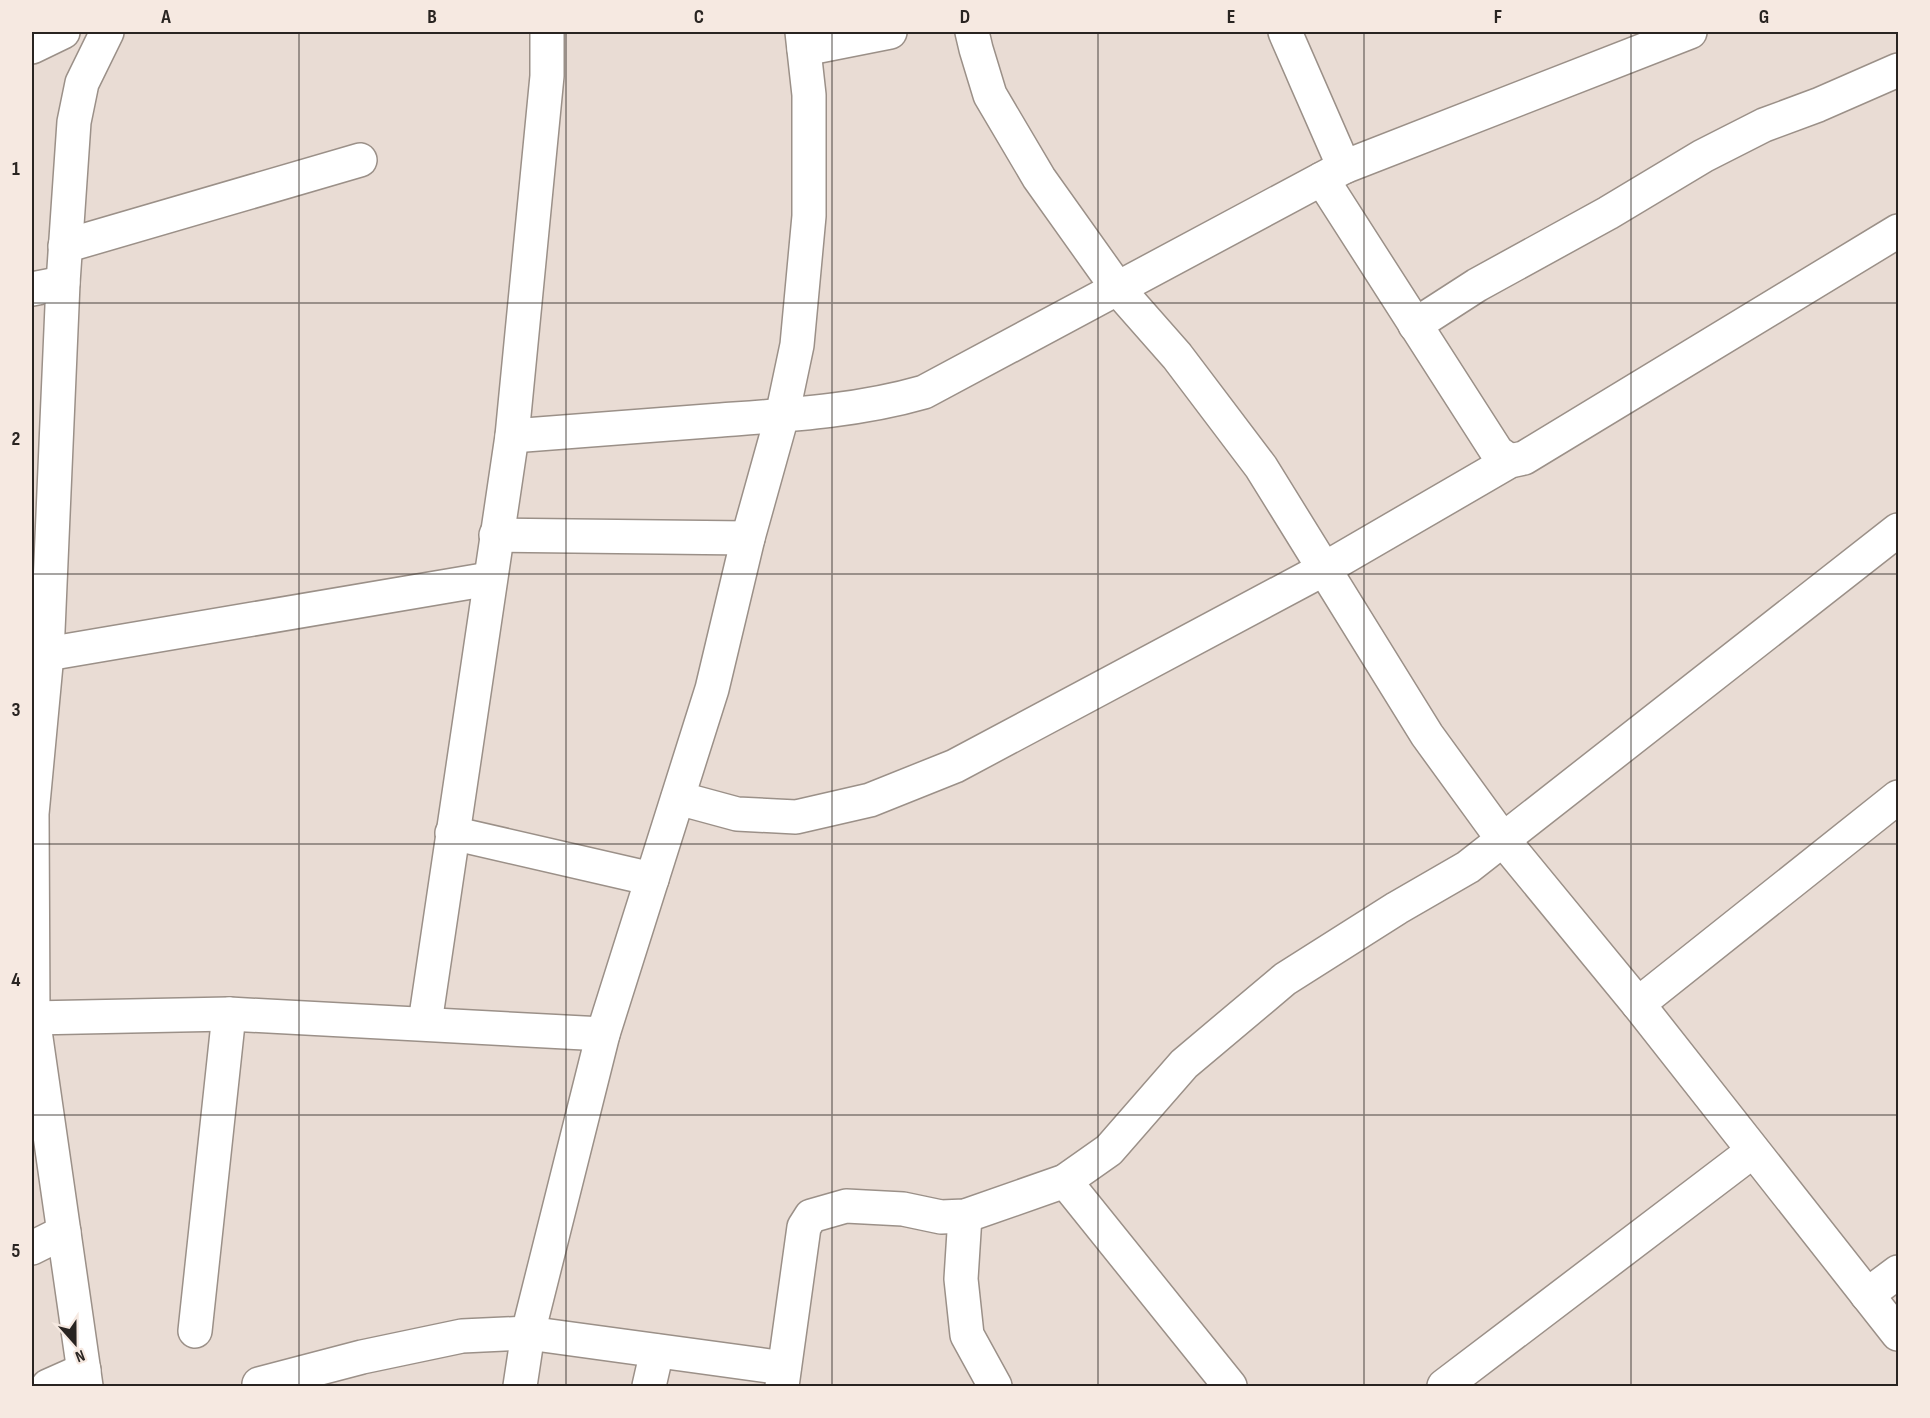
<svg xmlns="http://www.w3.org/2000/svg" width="1930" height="1418" font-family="'Sofia Sans Condensed',sans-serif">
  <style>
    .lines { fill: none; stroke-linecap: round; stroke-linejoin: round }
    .minor-casing { stroke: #9b9088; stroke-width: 36 }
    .minor { stroke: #fff; stroke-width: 33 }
    .grid { fill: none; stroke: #292421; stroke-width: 1.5; stroke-opacity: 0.55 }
    .neatline { fill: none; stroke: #292421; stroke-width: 2 }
    .grid-label { font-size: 20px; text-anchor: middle; font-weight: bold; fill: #292421 }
  </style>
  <rect width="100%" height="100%" fill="#e9dcd4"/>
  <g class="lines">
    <!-- minor casing -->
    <g class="minor-casing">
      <g id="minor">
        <polyline points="972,32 976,49 990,95 1039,178 1118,289 1177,356 1261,467 1427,735 1504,841 1638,1004 1898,1334"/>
        <polyline points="1285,32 1344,167"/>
        <polyline points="32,47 63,32"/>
        <polyline points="804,49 890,32"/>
        <polyline points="1322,179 1497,452 1510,461"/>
        <polyline points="65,246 360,160"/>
        <polyline points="32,289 63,283"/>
        <polyline points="1415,325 1477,285 1608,213 1703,156 1764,125 1818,105 1898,70"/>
        <path d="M512 436C581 431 651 425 721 420 789 415 858 411 924 392L1344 167 1690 32"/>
        <polyline points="496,535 748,538"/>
        <polyline points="47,654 489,579"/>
        <polyline points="678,798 737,814 796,817 870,800 955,766 1324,569 1510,461 1524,458 1898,231"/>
        <polyline points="452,833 652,879"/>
        <polyline points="1638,1004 1898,797"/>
        <polyline points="32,1018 229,1014 603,1034"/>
        <polyline points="425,1023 512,436 547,76 547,32"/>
        <polyline points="1065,1181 1230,1386"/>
        <polyline points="965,1216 961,1279 967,1335 995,1386"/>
        <polyline points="32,1248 64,1232"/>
        <polyline points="1867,1295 1898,1272"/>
        <polyline points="195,1331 229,1014"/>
        <polyline points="259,1384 362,1357 462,1336 528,1333 784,1368"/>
        <polyline points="48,1386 84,1370"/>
        <polyline points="86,1386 33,1017 32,814 47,654 63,283 74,122 82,83 107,32"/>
        <polyline points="520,1386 528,1333 603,1034 712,689 748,538 782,416 797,345 809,216 809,95 802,32"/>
        <polyline points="649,1386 657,1351"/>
        <polyline points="782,1386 804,1227 811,1216 846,1206 903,1209 941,1217 965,1216 1065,1181 1109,1150 1184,1064 1285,979 1397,908 1468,867 1898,530"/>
        <polyline points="1444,1386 1753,1151"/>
      </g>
    </g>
    <!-- minor -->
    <use href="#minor" class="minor"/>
  </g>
  <!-- grid -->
  <path class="grid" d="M299 32V1386M566 32V1386M832 32V1386M1098 32V1386M1364 32V1386M1631 32V1386M32 303H1898M32 574H1898M32 844H1898M32 1115H1898"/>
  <!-- border -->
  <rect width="1930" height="1418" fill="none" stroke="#f6e9e1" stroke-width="66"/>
  <!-- north arrow -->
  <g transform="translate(75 1343) rotate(159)" stroke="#f6e9e1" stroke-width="4.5" paint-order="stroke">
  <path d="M0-4.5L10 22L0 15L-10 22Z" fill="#292421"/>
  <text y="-9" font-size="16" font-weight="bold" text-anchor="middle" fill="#292421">N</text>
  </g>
  <rect x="33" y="33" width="1864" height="1352" class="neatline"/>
  <g class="grid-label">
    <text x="166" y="23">A</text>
    <text x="432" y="23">B</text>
    <text x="699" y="23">C</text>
    <text x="965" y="23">D</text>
    <text x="1231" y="23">E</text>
    <text x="1498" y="23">F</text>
    <text x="1764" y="23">G</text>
    <text x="16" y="175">1</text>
    <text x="16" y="445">2</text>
    <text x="16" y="716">3</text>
    <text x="16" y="986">4</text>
    <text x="16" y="1257">5</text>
  </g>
</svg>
